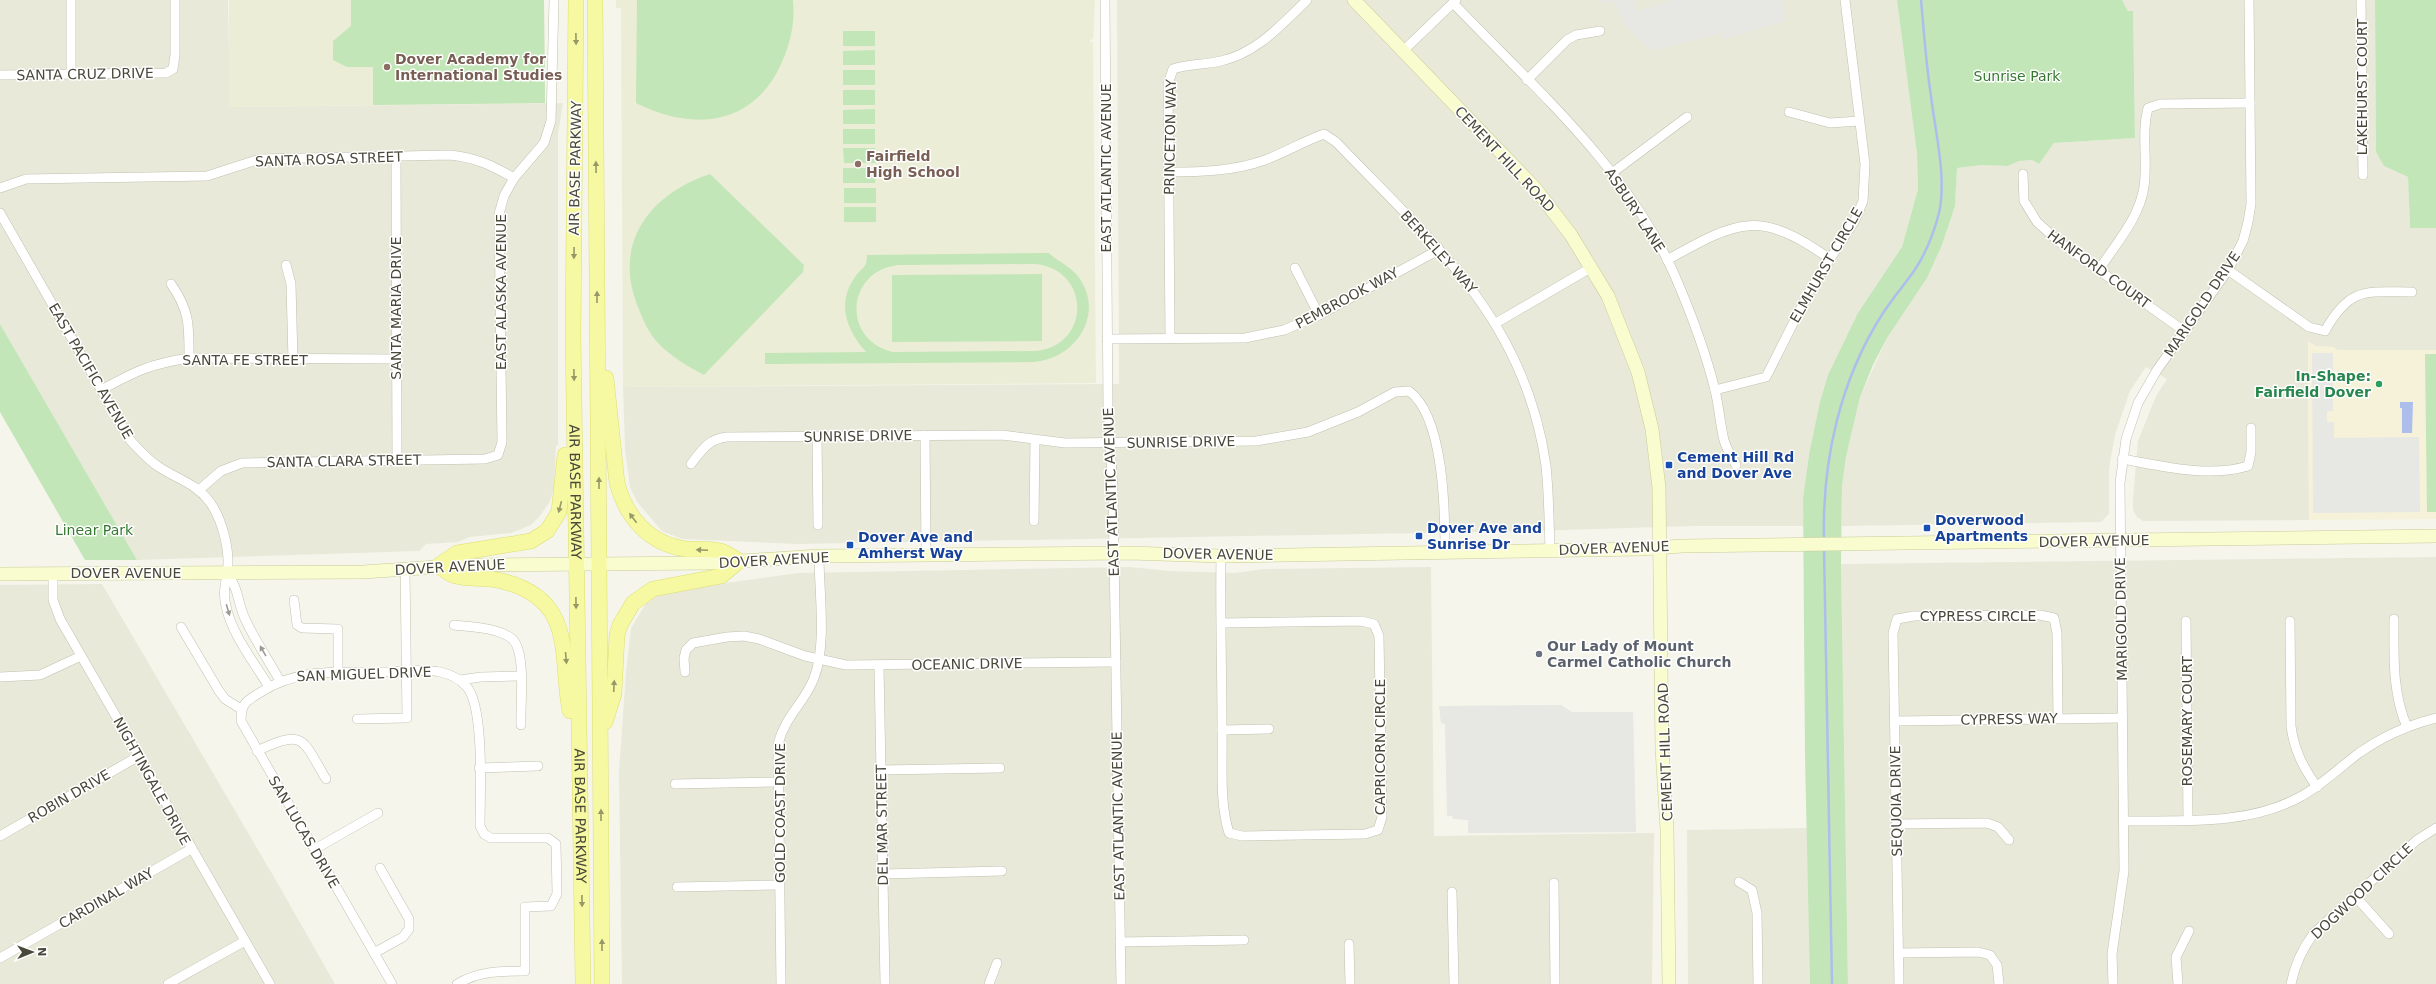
<svg xmlns="http://www.w3.org/2000/svg" width="2436" height="984" font-family="'DejaVu Sans',sans-serif">
  <style>
    .residential { fill: #e9e9da }
    .commercial { fill: #f5f2d9 }
    .education { fill: #ecedd7 }
    .green { fill: #c2e6b7; fill-rule: evenodd }
    .parking { fill: #e7e7e3 }
    .water { fill: #adbeed }
    .lines { fill: none; stroke-linecap: round; stroke-linejoin: round }
    .stream { stroke: #adbeed; stroke-width: 2.5 }
    .street-casing { stroke: #c0c0af; stroke-width: 10 }
    .secondary-casing { stroke: #c9cc9a; stroke-width: 14 }
    .primary-casing { stroke: #dcde71; stroke-width: 16 }
    .street { stroke: #fff; stroke-width: 9 }
    .secondary { stroke: #f8fccf; stroke-width: 13 }
    .primary { stroke: #f6f9a1; stroke-width: 15 }
    .oneway { fill: #979868 }
    .oneway2 { fill: #9b9a93 }
    .education-dot { fill: #8d6e63; stroke: #fff; stroke-width: 1.5 }
    .leisure-dot { fill: #2e9e5b; stroke: #fff; stroke-width: 1.5 }
    .transit-dot { fill: #1a4fb4; stroke: #fff; stroke-width: 1.5 }
    .worship-dot { fill: #6b7280; stroke: #fff; stroke-width: 1.5 }
    .labels { text-anchor: middle; stroke-width: 3; stroke-linejoin: round; paint-order: stroke }
    .education-label { font-size: 14px; font-weight: bold; fill: #785e54; stroke: #fff; text-anchor: start }
    .street-label { font-size: 14px; fill: #49483a; stroke: #fff }
    .park-label { font-size: 14px; fill: #34792f; stroke: #fff }
    .leisure-label { font-size: 14px; font-weight: bold; fill: #27864d; stroke: #fff; text-anchor: end }
    .transit-label { font-size: 14px; font-weight: bold; fill: #164399; stroke: #fff; text-anchor: start }
    .worship-label { font-size: 14px; font-weight: bold; fill: #5b616d; stroke: #fff; text-anchor: start }
  </style>
  <rect width="100%" height="100%" fill="#f5f5ec"/>
  <!-- residential -->
  <g class="residential">
    <polygon points="0,0 228,0 230,107 563,103 558,134 558,445 556,446 554,489 549,503 539,517 531,525 511,533 470,537 458,542 426,544 419,551 137,560 0,324"/>
    <polygon points="1117,0 1897,0 1917,154 1918,189 1902,247 1890,267 1809,455 1803,498 1803,526 1694,526 1531,531 798,544 682,539 662,531 637,502 630,487 625,449 623,387 1119,384"/>
    <polygon points="2122,0 2375,0 2376,152 2384,166 2408,177 2410,228 2436,228 2436,350 2337,350 2333,347 2315,346 2308,342 2309,520 2143,521 2137,517 2133,510 2133,499 2138,441 2156,396 2167,379 2146,367 2130,391 2115,435 2109,468 2109,514 2101,522 1842,526 1842,486 1846,457 1860,397 1887,338 1927,278 1942,245 1955,206 1957,168 1982,165 2008,166 2019,161 2032,160 2039,164 2054,143 2135,138 2133,12 2128,11"/>
    <polygon points="2436,557 2436,984 1848,984 1841,564"/>
    <polygon points="1130,567 1170,571 1235,573 1264,569 1431,567 1434,836 1654,833 1652,984 622,984 619,773 626,672 631,628 650,597 682,589 798,573"/>
    <polygon points="102,584 274,877 335,984 0,984 0,585"/>
    <polygon points="1807,828 1810,984 1688,984 1687,830"/>
  </g>
  <!-- commercial -->
  <polygon class="commercial" points="2308,341 2316,346 2333,347 2338,350 2436,350 2436,519 2309,520"/>
  <!-- education -->
  <g class="education">
    <polygon points="229,0 544,0 545,103 229,107"/>
    <polygon points="616,0 1095,0 1093,39 1090,40 1090,42 1093,42 1096,383 623,387 621,8 616,8"/>
  </g>
  <!-- green -->
  <g class="green">
    <polygon points="351,0 544,0 545,103 373,105 373,67 347,67 333,60 333,41 351,26"/>
    <path d="M637 0H793C795 23 791 41 782 62 754 126 693 132 636 103Z"/>
    <polygon points="1897,0 2122,0 2128,11 2133,11 2135,138 2054,143 2039,164 2032,160 2019,161 2008,166 1982,165 1957,168 1955,206 1942,245 1927,278 1887,338 1873,365 1860,397 1846,457 1842,486 1841,564 1848,984 1810,984 1805,756 1803,498 1809,455 1820,402 1828,375 1858,313 1902,247 1918,189 1917,154"/>
    <polygon points="2375,0 2436,0 2436,228 2410,228 2408,177 2384,166 2376,152"/>
    <rect x="843" y="31" width="32" height="15"/>
    <polygon points="875,50 875,65 843,65 843,51"/>
    <rect x="843" y="70" width="32" height="15"/>
    <rect x="843" y="90" width="32" height="15"/>
    <polygon points="875,109 875,124 843,124 843,110"/>
    <rect x="843" y="129" width="32" height="15"/>
    <polygon points="843,148 875,148 876,163 844,163"/>
    <polygon points="843,168 876,168 875,183 843,183"/>
    <path d="M710 174 804 265 803 272 704 375C687 366 672 357 659 344 649 334 643 320 638 307 612 243 650 194 710 174Z"/>
    <rect x="844" y="188" width="32" height="15"/>
    <rect x="844" y="207" width="32" height="15"/>
    <path d="M1049 253C1050 256 1071 267 1077 275 1106 311 1078 358 1035 362L765 364V353L866 352C847 331 836 304 855 277 862 267 867 269 867 255ZM1034 264C1091 268 1092 346 1035 351L893 352C841 340 846 270 899 265Z"/>
    <polygon points="1042,274 1042,341 892,342 892,275"/>
    <polygon points="0,324 137,560 85,560 0,412"/>
    <polygon points="2425,354 2436,354 2436,512 2427,512"/>
  </g>
  <!-- parking -->
  <g class="parking">
    <polygon points="1600,0 1634,0 1637,11 1672,0 1783,0 1785,21 1723,40 1721,33 1651,51 1624,24 1615,2 1603,3"/>
    <polygon points="2312,353 2333,353 2333,411 2327,411 2327,422 2334,422 2334,438 2419,437 2420,512 2313,513"/>
    <polygon points="1561,705 1572,712 1633,712 1636,832 1468,833 1468,820 1453,819 1452,816 1447,816 1445,724 1441,723 1439,706"/>
  </g>
  <!-- water -->
  <polygon class="water" points="2400,402 2413,402 2412,433 2402,433 2402,408 2400,408"/>
  <g class="lines">
    <!-- stream -->
    <g class="stream">
      <path d="M1824 540C1822 460 1840 380 1883 313 1893 298 1904 285 1914 271 1925 255 1934 232 1939 213 1947 178 1935 131 1931 96 1926 64 1924 32 1921 0"/>
      <polyline points="1824,549 1832,984"/>
    </g>
    <!-- street casing -->
    <g class="street-casing">
      <g id="street">
        <polyline points="71,0 71,73"/>
        <polyline points="1105,0 1108,409 1113,490 1121,984"/>
        <polyline points="2361,0 2363,175"/>
        <path d="M1453 3C1533 87 1627 167 1675 276 1691 313 1705 350 1715 390 1719 406 1720 424 1724 440 1726 448 1732 457 1736 465"/>
        <polyline points="1403,51 1456,0"/>
        <polyline points="0,75 166,73 173,69 175,55 175,0"/>
        <polyline points="1527,80 1567,40 1576,35 1600,31"/>
        <polyline points="1789,112 1830,123 1859,121"/>
        <polyline points="396,157 397,459"/>
        <path d="M1169 172C1202 172 1234 171 1265 160 1286 152 1304 141 1324 134L1336 142C1432 242 1526 320 1546 466 1549 494 1549 522 1550 550"/>
        <polyline points="1612,173 1687,117"/>
        <polyline points="2023,174 2024,201 2037,222 2058,241 2184,331"/>
        <path d="M0 188 26 179 207 176 260 159 450 155C477 158 491 165 514 178"/>
        <path d="M0 213 130 440C139 450 148 460 159 467 177 479 195 483 209 501 222 518 231 552 227 574 225 586 223 594 226 606 232 635 254 662 269 687"/>
        <path d="M1667 260C1739 220 1759 209 1830 259"/>
        <polyline points="286,265 291,284 293,360"/>
        <polyline points="1295,268 1319,315"/>
        <path d="M2099 270C2116 243 2139 219 2144 187 2148 160 2141 134 2148 108L2160 104 2250 103"/>
        <path d="M2228 270 2309 327 2325 331C2350 286 2366 292 2412 292"/>
        <path d="M171 284C190 311 189 326 189 358"/>
        <polyline points="1496,323 1592,267"/>
        <path d="M1170 338 1168 84 1173 69C1188 64 1204 65 1221 61 1257 53 1281 25 1307 0"/>
        <polyline points="1107,339 1245,338 1284,330 1319,315 1431,254 1438,247"/>
        <path d="M101 390C136 371 150 364 189 358L396 359"/>
        <polyline points="1715,390 1766,377 1810,290 1855,220 1863,201 1865,164 1845,0"/>
        <polyline points="925,435 926,555"/>
        <polyline points="817,436 818,525"/>
        <path d="M2122 459C2162 466 2208 478 2248 466L2251 452V428"/>
        <path d="M691 464C702 450 708 439 727 437L1002 435 1065 443 1256 441 1308 432 1358 412 1395 392 1409 391C1444 417 1445 510 1445 552"/>
        <polyline points="199,490 221,471 242,463 485,459 498,455 502,442 499,214 504,196 514,178 544,143 551,121 554,0"/>
        <polyline points="1034,521 1035,440"/>
        <path d="M1221 556C1220 614 1222 672 1222 730 1223 763 1219 801 1229 833L1242 836 1365 834 1378 830 1382 817 1379 636 1374 624 1361 621 1221 623"/>
        <polyline points="53,573 53,600 60,619 270,984"/>
        <path d="M227 573C240 591 237 603 246 621 256 642 269 661 280 681"/>
        <polyline points="294,600 297,625 302,628 338,629 338,673"/>
        <path d="M2394 619C2394 656 2392 692 2407 727"/>
        <polyline points="2186,621 2188,820"/>
        <path d="M2290 621 2291 726C2294 750 2303 767 2317 787"/>
        <path d="M454 625C471 627 495 627 511 638 527 649 520 705 521 725"/>
        <polyline points="181,627 219,691 225,699 241,709"/>
        <polyline points="879,666 885,984"/>
        <polyline points="685,672 684,658 686,650 693,643 727,637 744,636 759,639 805,656 846,665 1116,662"/>
        <polyline points="0,677 40,675 81,656"/>
        <polyline points="460,680 481,677 520,676"/>
        <polyline points="357,719 407,718 405,569"/>
        <polyline points="1895,721 2123,718"/>
        <polyline points="1222,730 1269,729"/>
        <path d="M257 751C305 728 302 739 326 779"/>
        <polyline points="479,768 538,766"/>
        <polyline points="881,770 1000,768"/>
        <polyline points="675,784 778,782"/>
        <path d="M2124 821C2183 820 2246 826 2300 797 2322 785 2339 768 2359 753 2383 736 2408 725 2436 718"/>
        <polyline points="1897,824 1987,823 1998,827 2009,840"/>
        <polyline points="0,836 139,756"/>
        <polyline points="315,849 378,813"/>
        <polyline points="883,874 1002,871"/>
        <polyline points="1739,882 1752,890 1757,913 1758,984"/>
        <polyline points="1554,883 1555,984"/>
        <polyline points="677,887 779,885"/>
        <polyline points="1452,892 1454,984"/>
        <polyline points="2355,896 2389,934"/>
        <polyline points="1120,942 1244,940"/>
        <polyline points="1349,944 1350,984"/>
        <polyline points="374,953 403,937 409,929 409,919 380,868"/>
        <polyline points="1899,953 1978,952 1990,955 1997,965 1999,984"/>
        <polyline points="0,958 191,849"/>
        <polyline points="168,984 245,941"/>
        <path d="M392 984 241 721C241 702 247 701 261 692 300 667 341 673 385 672 402 672 423 668 440 672 449 674 460 679 466 686 485 705 480 797 480 826L484 834 491 838H548L556 844 557 894 551 906 525 907V971C500 971 479 971 457 984"/>
        <path d="M781 984 778 744C786 714 804 704 814 678 827 645 819 592 819 556"/>
        <polyline points="989,984 997,963"/>
        <polyline points="1899,984 1893,633 1897,619 1914,616 2040,615 2054,618 2057,633 2058,718"/>
        <polyline points="2113,984 2112,954 2124,871 2120,483 2126,439 2138,403 2157,370 2228,270 2243,241 2248,222 2251,204 2249,0"/>
        <polyline points="2178,984 2176,957 2189,931"/>
        <path d="M2291 984C2295 964 2302 949 2314 933L2417 840 2436 828"/>
      </g>
    </g>
    <!-- secondary casing -->
    <g class="secondary-casing">
      <g id="secondary">
        <polyline points="1354,0 1535,188 1571,235 1608,296 1638,372 1652,429 1659,488 1662,749 1667,829 1669,984"/>
        <polyline points="0,574 363,572 466,565 710,563 819,556 926,555 1129,553 1221,556 1642,549 1682,546 2436,536"/>
      </g>
    </g>
    <!-- primary casing -->
    <g class="primary-casing">
      <g id="primary">
        <path id="s1" d="M576 0 573 336 583 984"/>
        <polyline points="595,0 602,984"/>
        <path d="M565 455 559 512 547 531 531 541 457 553 438 566C444 569 450 575 456 576 468 580 487 577 502 581 577 600 559 655 570 711"/>
        <path d="M605 722 614 694 617 635 620 625 633 603 653 589 721 576 739 561C733 558 726 552 720 551 709 548 697 550 686 549 649 544 626 517 617 483L606 378"/>
      </g>
    </g>
    <!-- street -->
    <use href="#street" class="street"/>
    <!-- secondary -->
    <use href="#secondary" class="secondary"/>
    <!-- primary -->
    <use href="#primary" class="primary"/>
  </g>
  <!-- one-way arrows -->
  <defs><path id="oneway-solid" d="M-6-.8H1V-3.2L6.5 0L1 3.2V.8H-6Z"/></defs>
  <g class="oneway">
    <use href="#oneway-solid" transform="translate(576 39) rotate(89)"/>
    <use href="#oneway-solid" transform="translate(596 167) rotate(-91)"/>
    <use href="#oneway-solid" transform="translate(574 253) rotate(91)"/>
    <use href="#oneway-solid" transform="translate(597 297) rotate(-90)"/>
    <use href="#oneway-solid" transform="translate(574 375) rotate(89)"/>
    <use href="#oneway-solid" transform="translate(599 483) rotate(-90)"/>
    <use href="#oneway-solid" transform="translate(560 507) rotate(104)"/>
    <use href="#oneway-solid" transform="translate(633 518) rotate(-127)"/>
    <use href="#oneway-solid" transform="translate(702 550) rotate(-177)"/>
    <use href="#oneway-solid" transform="translate(576 603) rotate(89)"/>
    <use href="#oneway-solid" transform="translate(566 658) rotate(85)"/>
    <use href="#oneway-solid" transform="translate(614 686) rotate(-87)"/>
    <use href="#oneway-solid" transform="translate(601 815) rotate(-90)"/>
    <use href="#oneway-solid" transform="translate(582 901) rotate(89)"/>
    <use href="#oneway-solid" transform="translate(602 945) rotate(-90)"/>
  </g>
  <g class="oneway2">
    <use href="#oneway-solid" transform="translate(228 610) rotate(74)"/>
    <use href="#oneway-solid" transform="translate(263 651) rotate(-120)"/>
  </g>
  <!-- markers -->
  <g class="education-dot">
    <circle cx="387" cy="67" r="4"/>
    <circle cx="858" cy="164" r="4"/>
  </g>
  <circle class="leisure-dot" cx="2379" cy="384" r="4"/>
  <g class="transit-dot">
    <rect x="1665" y="461" width="8" height="8" rx="2"/>
    <rect x="1923" y="524" width="8" height="8" rx="2"/>
    <rect x="1415" y="532" width="8" height="8" rx="2"/>
    <rect x="846" y="541" width="8" height="8" rx="2"/>
  </g>
  <circle class="worship-dot" cx="1539" cy="654" r="4"/>
  <g class="labels">
    <!-- education labels -->
    <g class="education-label">
      <text x="395" y="64">Dover Academy for<tspan x="395" dy="16">International Studies</tspan></text>
      <text x="866" y="161">Fairfield<tspan x="866" dy="16">High School</tspan></text>
    </g>
    <!-- street labels -->
    <g class="street-label">
      <text transform="translate(85 74) rotate(-1)" y="5">SANTA CRUZ DRIVE</text>
      <text transform="translate(2362 87) rotate(-90)" y="5">LAKEHURST COURT</text>
      <text transform="translate(1170 137) rotate(-89)" y="5">PRINCETON WAY</text>
      <text transform="translate(329 159) rotate(-2)" y="5">SANTA ROSA STREET</text>
      <text transform="translate(1505 159) rotate(47)" y="5">CEMENT HILL ROAD</text>
      <text transform="translate(575 168) rotate(-89)" y="5">AIR BASE PARKWAY</text>
      <text transform="translate(1106 168) rotate(-90)" y="5">EAST ATLANTIC AVENUE</text>
      <text transform="translate(1635 210) rotate(57)" y="5">ASBURY LANE</text>
      <text transform="translate(1439 252) rotate(48)" y="5">BERKELEY WAY</text>
      <text transform="translate(1826 265) rotate(-60)" y="5">ELMHURST CIRCLE</text>
      <text transform="translate(2099 269) rotate(36)" y="5">HANFORD COURT</text>
      <text transform="translate(501 292) rotate(-90)" y="5">EAST ALASKA AVENUE</text>
      <text transform="translate(1347 298) rotate(-28)" y="5">PEMBROOK WAY</text>
      <text transform="translate(2202 304) rotate(-56)" y="5">MARIGOLD DRIVE</text>
      <text transform="translate(396 308) rotate(-90)" y="5">SANTA MARIA DRIVE</text>
      <text x="245" y="365">SANTA FE STREET</text>
      <text transform="translate(91 371) rotate(60)" y="5">EAST PACIFIC AVENUE</text>
      <text transform="translate(858 436) rotate(-1)" y="5">SUNRISE DRIVE</text>
      <text transform="translate(1181 442) rotate(-1)" y="5">SUNRISE DRIVE</text>
      <text transform="translate(344 461) rotate(-1)" y="5">SANTA CLARA STREET</text>
      <text dy="5" stroke="none"><textPath href="#s1" startOffset="492">AIR BASE PARKWAY</textPath></text>
      <text transform="translate(1111 492) rotate(-92)" y="5">EAST ATLANTIC AVENUE</text>
      <text transform="translate(2094 541) rotate(-1)" y="5">DOVER AVENUE</text>
      <text transform="translate(1614 548) rotate(-2)" y="5">DOVER AVENUE</text>
      <text transform="translate(1218 554) rotate(1)" y="5">DOVER AVENUE</text>
      <text transform="translate(774 560) rotate(-3)" y="5">DOVER AVENUE</text>
      <text transform="translate(450 567) rotate(-3)" y="5">DOVER AVENUE</text>
      <text x="126" y="578">DOVER AVENUE</text>
      <text x="1978" y="621">CYPRESS CIRCLE</text>
      <text transform="translate(2121 619) rotate(-91)" y="5">MARIGOLD DRIVE</text>
      <text transform="translate(967 664) rotate(-1)" y="5">OCEANIC DRIVE</text>
      <text transform="translate(364 674) rotate(-2)" y="5">SAN MIGUEL DRIVE</text>
      <text transform="translate(2009 719) rotate(-1)" y="5">CYPRESS WAY</text>
      <text transform="translate(2187 721) rotate(-90)" y="5">ROSEMARY COURT</text>
      <text transform="translate(1380 747) rotate(-90)" y="5">CAPRICORN CIRCLE</text>
      <text transform="translate(1665 752) rotate(-92)" y="5">CEMENT HILL ROAD</text>
      <text transform="translate(152 781) rotate(61)" y="5">NIGHTINGALE DRIVE</text>
      <text transform="translate(69 796) rotate(-30)" y="5">ROBIN DRIVE</text>
      <text transform="translate(1896 801) rotate(-91)" y="5">SEQUOIA DRIVE</text>
      <text transform="translate(780 813) rotate(-90)" y="5">GOLD COAST DRIVE</text>
      <text dy="5" stroke="none"><textPath href="#s1" startOffset="816">AIR BASE PARKWAY</textPath></text>
      <text transform="translate(1118 816) rotate(-91)" y="5">EAST ATLANTIC AVENUE</text>
      <text transform="translate(882 825) rotate(-91)" y="5">DEL MAR STREET</text>
      <text transform="translate(304 832) rotate(60)" y="5">SAN LUCAS DRIVE</text>
      <text transform="translate(2362 891) rotate(-43)" y="5">DOGWOOD CIRCLE</text>
      <text transform="translate(106 898) rotate(-30)" y="5">CARDINAL WAY</text>
    </g>
    <!-- park labels -->
    <g class="park-label">
      <text x="2017" y="81">Sunrise Park</text>
      <text x="94" y="535">Linear Park</text>
    </g>
    <!-- leisure labels -->
    <g class="leisure-label">
      <text x="2371" y="381">In-Shape:<tspan x="2371" dy="16">Fairfield Dover</tspan></text>
    </g>
    <!-- transit labels -->
    <g class="transit-label">
      <text x="1677" y="462">Cement Hill Rd<tspan x="1677" dy="16">and Dover Ave</tspan></text>
      <text x="1935" y="525">Doverwood<tspan x="1935" dy="16">Apartments</tspan></text>
      <text x="1427" y="533">Dover Ave and<tspan x="1427" dy="16">Sunrise Dr</tspan></text>
      <text x="858" y="542">Dover Ave and<tspan x="858" dy="16">Amherst Way</tspan></text>
    </g>
    <!-- worship labels -->
    <g class="worship-label">
      <text x="1547" y="651">Our Lady of Mount<tspan x="1547" dy="16">Carmel Catholic Church</tspan></text>
    </g>
  </g>
  <!-- north arrow -->
  <g transform="translate(32 952) rotate(89)" stroke="#ffffff" stroke-width="3" paint-order="stroke">
  <path d="M0-3L7 15L0 10L-7 15Z" fill="#49483a"/>
  <text y="-6" font-size="11" font-weight="bold" text-anchor="middle" fill="#49483a">N</text>
  </g>
</svg>
